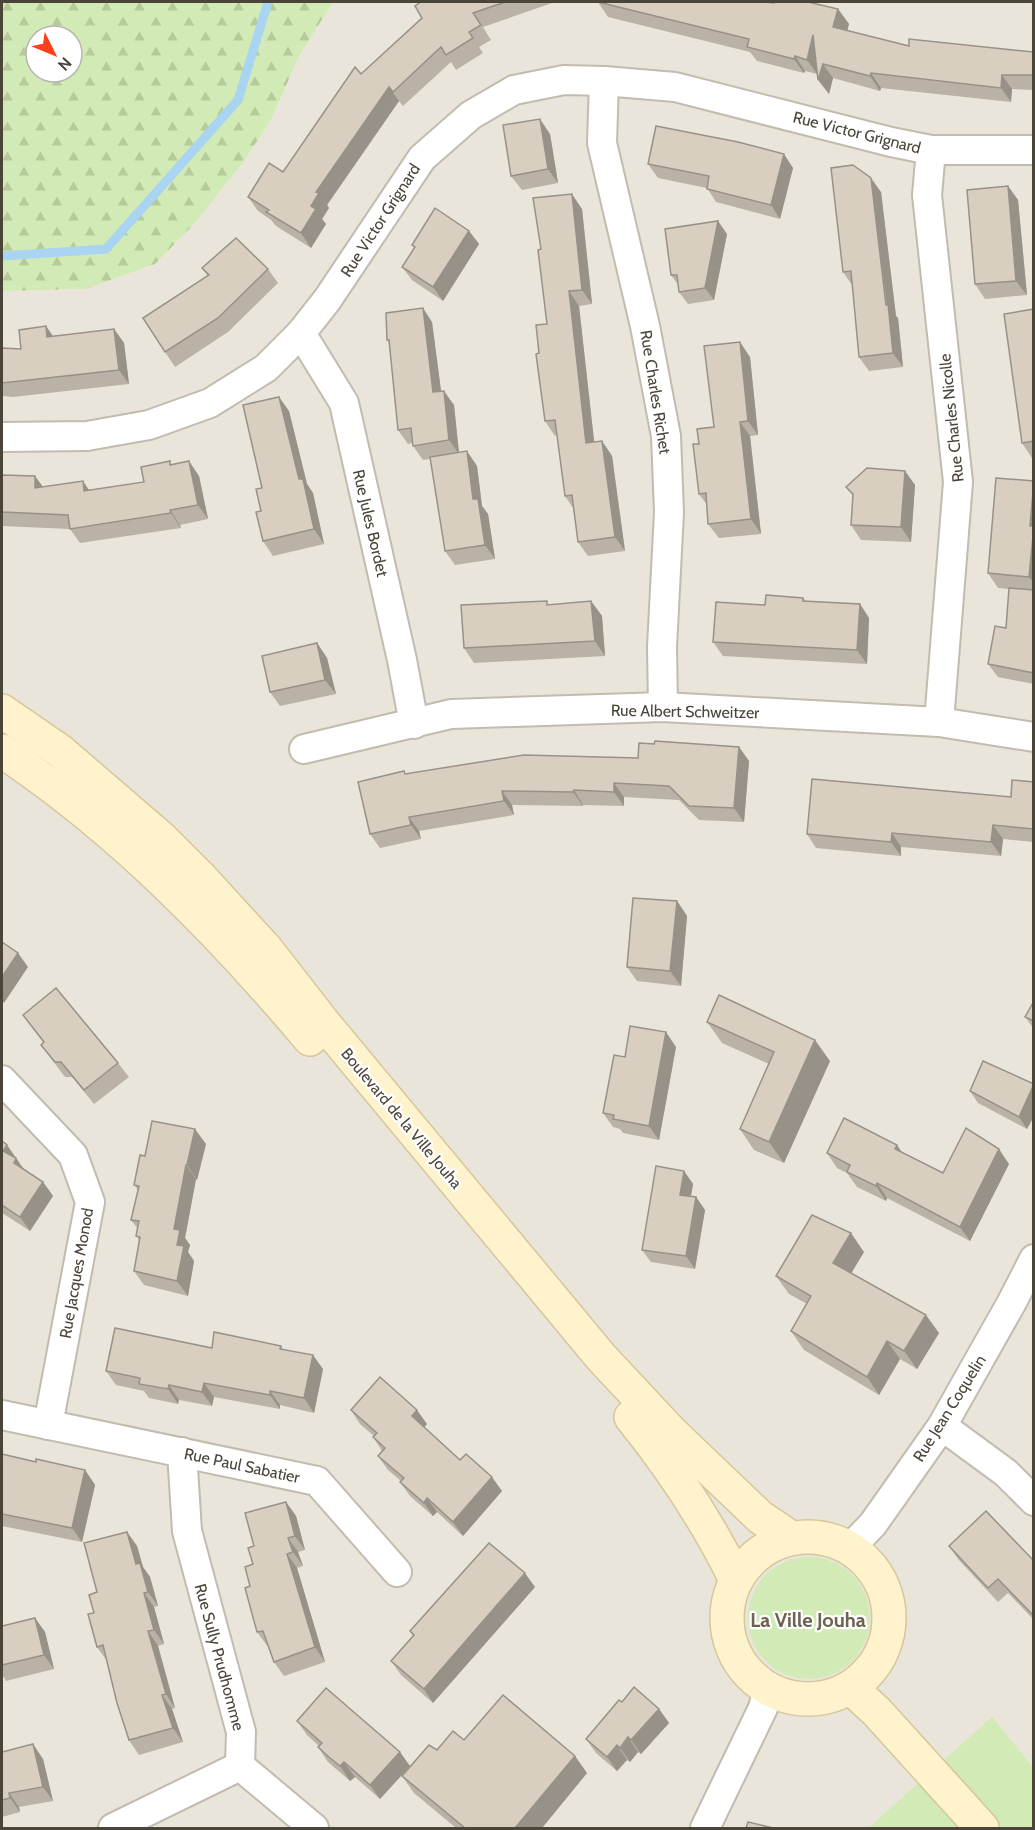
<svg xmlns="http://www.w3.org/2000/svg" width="1035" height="1830" font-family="Cabin,sans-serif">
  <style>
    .residential { fill: #eae5da }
    .grass { fill: #d2eab5 }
    .forest { fill: url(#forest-firs); fill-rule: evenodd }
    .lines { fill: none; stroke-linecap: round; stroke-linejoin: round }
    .stream { stroke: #a9d4f2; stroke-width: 9 }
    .street-casing { stroke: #c2bbae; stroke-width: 32 }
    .secondary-casing { stroke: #d6c79b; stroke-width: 36 }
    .street { stroke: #fff; stroke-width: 28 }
    .secondary { stroke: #fff3cd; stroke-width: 33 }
    .wall { fill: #bab2a6 }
    .shaded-wall { fill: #979187 }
    .building { fill: #d8cfc1; stroke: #979187; stroke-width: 1.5 }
    .labels { text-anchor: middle; stroke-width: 4.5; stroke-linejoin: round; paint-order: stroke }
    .street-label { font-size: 16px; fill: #4b4439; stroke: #fff }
    .quarter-label { font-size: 20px; font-weight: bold; fill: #6e6250; stroke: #fff }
  </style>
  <defs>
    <pattern id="forest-firs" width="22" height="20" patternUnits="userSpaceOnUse" patternTransform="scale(1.5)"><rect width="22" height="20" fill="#d2eab5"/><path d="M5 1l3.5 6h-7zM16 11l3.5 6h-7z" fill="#b6ca9c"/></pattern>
  </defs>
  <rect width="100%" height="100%" fill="#f6f3ec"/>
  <!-- residential -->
  <polygon class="residential" points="333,2 1033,2 1033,1767 992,1718 868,1828 2,1828 2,291 86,289 155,264 195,223 244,161 271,120 299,56"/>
  <!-- grass -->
  <g class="grass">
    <circle cx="809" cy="1618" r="61"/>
    <polygon points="992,1717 1033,1767 1033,1828 868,1828"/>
  </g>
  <!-- forest -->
  <path class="forest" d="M2 2H333L299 56 271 120 244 161 195 223 155 264 86 289 2 291ZM36 36H72V72H36Z"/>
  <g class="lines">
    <!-- stream -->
    <polyline class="stream" points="2,256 106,249 238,100 268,2"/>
    <!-- street casing -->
    <g class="street-casing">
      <g id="street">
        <polyline points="604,81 602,143 645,326 666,436 669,512 662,647 663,707"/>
        <polyline points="931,150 927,195 958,482 939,722"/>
        <polyline points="301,333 344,403 402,660 414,724"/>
        <polyline points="2,437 87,436 149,425 210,403 266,368 301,333 327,300 422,158 471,115 514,90 564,80 604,81 675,87 891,142 931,150 1034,150"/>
        <polyline points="304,749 451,714 663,707 939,722 1034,737"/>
        <polyline points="2,1080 73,1155 90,1202 48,1425"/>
        <polyline points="2,1415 317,1481 397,1572"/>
        <polyline points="942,1426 1006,1473 1034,1501"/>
        <polyline points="182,1452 187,1531 241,1732 240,1766 314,1828"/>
        <polyline points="850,1548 873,1524 942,1426 1012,1302 1034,1259"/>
        <polyline points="113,1828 240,1766"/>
        <polyline points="705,1828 763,1708 768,1689"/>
      </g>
    </g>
    <!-- secondary casing -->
    <g class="secondary-casing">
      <g id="secondary">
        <polyline points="2,711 60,751 161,838 201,878 266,949 322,1021 601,1357 672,1433 760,1517 791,1538"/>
        <path d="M2 751C119 829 219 931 310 1039"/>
        <path d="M631 1417C671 1467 708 1522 736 1580"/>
        <circle cx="808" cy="1618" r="81"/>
        <polyline points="851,1688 877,1712 982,1828"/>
      </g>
    </g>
    <!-- street -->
    <use href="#street" class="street"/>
    <!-- secondary -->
    <use href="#secondary" class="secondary"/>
  </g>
  <!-- wall -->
  <g class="wall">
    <polygon points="421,2 555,2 483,27 491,40 479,47 483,53 456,70 451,62 403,106 399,101 327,205 329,208 322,219 326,224 311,248 276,226 271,220 258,211 248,197 283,172 361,74 422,18"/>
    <polygon points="598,2 774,3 838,9 849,24 847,31 909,46 1033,52 1034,35 1034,90 1012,89 1011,102 881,88 880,91 833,78 829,94 817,72 817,74 805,71 804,73 757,61 750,52 608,17"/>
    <polygon points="550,134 558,183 522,190 511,176"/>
    <polygon points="648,164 793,168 780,219 716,202 707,188 658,178"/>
    <polygon points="1008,186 1018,200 1027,295 985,299 975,284"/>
    <polygon points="881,192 896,316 898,318 903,367 869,371 859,357 852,285 843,272"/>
    <polygon points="582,209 592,304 579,306 594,442 602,441 612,456 625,551 588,556 578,542 573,508 565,496 557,435 555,436 545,421 539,353 547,324 541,249"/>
    <polygon points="469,231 479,244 443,301 412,280 402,267 414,248 412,245"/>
    <polygon points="727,234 714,300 688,304 679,292 679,286 671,275"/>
    <polygon points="202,268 268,269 278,283 228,332 175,367 165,352 208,276"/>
    <polygon points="1034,309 1034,458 1032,458 1022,443"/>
    <polygon points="432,322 441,391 454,405 459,452 477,466 482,506 488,514 495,559 455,565 445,551 430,459 423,460 413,446 413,443 408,444 398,430 389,343 387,340"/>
    <polygon points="46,326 53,336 114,329 124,343 129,384 13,397 2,396 2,348 21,349"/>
    <polygon points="750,357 758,435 750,436 761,534 719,538 708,524 707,505 699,494 699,444 714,427"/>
    <polygon points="289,411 307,484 313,493 324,544 273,556 263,541 261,511 262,488"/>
    <polygon points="172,465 199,476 208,519 180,525 181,528 80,543 70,529 2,526 2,475 43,487 89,490 144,482"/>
    <polygon points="905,471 915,485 911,542 861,540 851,525 853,496 846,487"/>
    <polygon points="1034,481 1034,684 998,677 988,664 1006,628 1009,589 998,588 988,573"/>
    <polygon points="803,598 806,601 860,604 869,618 867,664 723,656 713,642 765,605"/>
    <polygon points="591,601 602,616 605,656 474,663 464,648 550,605"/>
    <polygon points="317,643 327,658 336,694 280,706 270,692"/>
    <polygon points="739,747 749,761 744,822 699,820 679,800 624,797 624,806 583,805 583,806 512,805 514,815 419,831 421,839 380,848 370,834 406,774 638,758"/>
    <polygon points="1034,782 1034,842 1003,839 1001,856 901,847 901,856 816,848 807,834 1011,797"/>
    <polygon points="677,901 687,916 681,986 637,981 627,967"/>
    <polygon points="1034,1001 1034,1029 1025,1017"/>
    <polygon points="23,1015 118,1063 129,1077 94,1104 72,1077 65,1077 41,1045 43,1042"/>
    <polygon points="707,1022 830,1061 784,1163 754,1150 740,1129 769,1064 722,1043"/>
    <polygon points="676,1047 659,1140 623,1133 620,1129 613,1127 603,1113 625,1057"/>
    <polygon points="1034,1084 1034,1116 1027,1129 978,1103 970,1091"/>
    <polygon points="2,1141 7,1145 24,1169 43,1182 53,1196 30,1231 2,1213"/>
    <polygon points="206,1144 197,1180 196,1179 185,1238 190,1245 188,1252 194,1261 188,1296 144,1285 134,1271 139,1240 136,1236 138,1229 131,1220 138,1190 134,1185 145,1156"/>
    <polygon points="897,1145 902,1153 943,1173 1009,1164 970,1241 887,1198 886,1201 857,1187 847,1173 837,1168 827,1153"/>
    <polygon points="684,1171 693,1184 691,1196 696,1197 705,1210 695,1269 651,1262 642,1250"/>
    <polygon points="864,1252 851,1273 939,1333 917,1369 900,1359 879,1395 804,1350 791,1331 807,1304 789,1294 776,1276"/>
    <polygon points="281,1346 283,1349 323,1369 314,1413 280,1405 280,1409 214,1397 212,1406 179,1400 178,1404 149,1398 144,1391 116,1385 106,1371 212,1348"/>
    <polygon points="351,1410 427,1424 424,1427 460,1460 502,1491 463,1536 437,1512 433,1516 410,1496 400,1482 401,1481 388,1470 378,1456 382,1451 373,1437 374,1436 360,1424"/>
    <polygon points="2,1454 36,1462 85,1470 95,1485 82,1542 2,1526"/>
    <polygon points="286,1502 296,1516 305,1550 298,1552 303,1566 297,1568 325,1662 284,1676 274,1662 268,1647 257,1632 250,1586 254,1546"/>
    <polygon points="127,1532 137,1546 143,1567 150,1577 158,1606 154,1607 164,1644 158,1646 175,1708 172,1709 183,1742 139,1755 129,1740 107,1661 97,1647 94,1613 97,1592"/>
    <polygon points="949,1546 1034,1561 1034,1620 1008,1593 998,1602 958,1559"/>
    <polygon points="535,1587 433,1703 401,1675 391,1661 413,1636 410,1631"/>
    <polygon points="35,1618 45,1632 54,1669 6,1681 2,1674 2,1626"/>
    <polygon points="622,1702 659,1709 669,1723 641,1754 638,1752 630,1762 627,1760 617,1771 596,1753 586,1739"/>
    <polygon points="297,1721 410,1766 380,1799 355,1777 350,1781 328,1762 318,1747 319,1746 307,1735"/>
    <polygon points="464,1740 587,1773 542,1828 456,1828 414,1793 402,1776 437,1750"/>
    <polygon points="2,1749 3,1751 43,1759 53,1801 19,1807 20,1812 2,1817"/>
  </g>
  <!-- shaded-wall -->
  <g class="shaded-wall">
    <polygon points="838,9 849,24 844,42 833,27"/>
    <polygon points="813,35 823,50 817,74 807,60"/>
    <polygon points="795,56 805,71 804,73 794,59"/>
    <polygon points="823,64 833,78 829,94 818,80"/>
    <polygon points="871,73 881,88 880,91 870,76"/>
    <polygon points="1002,75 1012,89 1011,102 1001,88"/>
    <polygon points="389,87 399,101 327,205 329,208 322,219 326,224 311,248 301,233 316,192"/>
    <polygon points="540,119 550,134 558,183 548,169"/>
    <polygon points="784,154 793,168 780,219 771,205"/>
    <polygon points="871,178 881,192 896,316 898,318 903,367 893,353"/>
    <polygon points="1008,186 1018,200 1027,295 1016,281"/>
    <polygon points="572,194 582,209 592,304 582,290"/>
    <polygon points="718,221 727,234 714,300 705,288"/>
    <polygon points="469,231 479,244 443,301 433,287"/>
    <polygon points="569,291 579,306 596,458 586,443"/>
    <polygon points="423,308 432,322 443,406 433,392"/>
    <polygon points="46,326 56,341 47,337"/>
    <polygon points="114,329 124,343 129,384 119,370"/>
    <polygon points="740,342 750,357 758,435 748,421"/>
    <polygon points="444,391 454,405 459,454 449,440"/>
    <polygon points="279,397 289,411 307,484 313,493 324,544 314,529 299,479"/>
    <polygon points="740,422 750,436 761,534 751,519"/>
    <polygon points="602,441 612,456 625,551 615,537"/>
    <polygon points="467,451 477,466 482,506 488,514 495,559 485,545 473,499"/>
    <polygon points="189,461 199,476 208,519 198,505"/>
    <polygon points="905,471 915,485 911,542 901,527"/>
    <polygon points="35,476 46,491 35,488"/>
    <polygon points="83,481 93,496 84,491"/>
    <polygon points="1034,490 1034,583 1029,577 1030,526"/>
    <polygon points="170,510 180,525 181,528 171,513"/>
    <polygon points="591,601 602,616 605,656 595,641"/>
    <polygon points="860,604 869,618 867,664 857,650"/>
    <polygon points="317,643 327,658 336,694 325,680"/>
    <polygon points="739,747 749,761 744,822 734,808"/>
    <polygon points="614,783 624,797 624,806 614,792"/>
    <polygon points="574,790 583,805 583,806 573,792"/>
    <polygon points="502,791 512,805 514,815 504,801"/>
    <polygon points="409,817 419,831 421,839 411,825"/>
    <polygon points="993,825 1003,839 1001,856 991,842"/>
    <polygon points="892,833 901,847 901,856 891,842"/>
    <polygon points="677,901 687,916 681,986 670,971"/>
    <polygon points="18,953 28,967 4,1003 2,999 2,977"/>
    <polygon points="666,1032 676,1047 659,1140 649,1126"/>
    <polygon points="815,1040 830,1061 784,1163 769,1142"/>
    <polygon points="1034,1085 1034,1116 1027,1129 1019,1117"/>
    <polygon points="195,1129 206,1144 197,1180 187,1165"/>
    <polygon points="7,1145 26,1173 24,1177 3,1151"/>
    <polygon points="897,1145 907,1160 895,1149"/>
    <polygon points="999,1149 1009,1164 970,1241 960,1227"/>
    <polygon points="186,1165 196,1179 185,1238 190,1245 188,1252 194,1261 188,1296 177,1281 177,1245 174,1229"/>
    <polygon points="684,1171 693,1184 689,1207 680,1195"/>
    <polygon points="43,1182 53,1196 30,1231 20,1217"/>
    <polygon points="877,1183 887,1198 886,1201 876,1186"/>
    <polygon points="696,1197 705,1210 695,1269 686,1256"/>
    <polygon points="851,1233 864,1252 846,1282 833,1263"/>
    <polygon points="926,1315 939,1333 917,1369 904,1351"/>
    <polygon points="887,1341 900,1359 879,1395 867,1377"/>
    <polygon points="313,1355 323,1369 314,1413 304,1398"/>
    <polygon points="204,1383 214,1397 212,1406 202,1392"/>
    <polygon points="169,1385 179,1400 178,1404 168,1389"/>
    <polygon points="270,1391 280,1405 280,1409 270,1395"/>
    <polygon points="417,1410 427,1424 422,1430 412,1416"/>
    <polygon points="85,1470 95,1485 82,1542 72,1528"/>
    <polygon points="492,1477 502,1491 463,1536 453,1522"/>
    <polygon points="427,1498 437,1512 433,1516 424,1503"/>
    <polygon points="286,1502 296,1516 305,1550 295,1536"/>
    <polygon points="127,1532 137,1546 143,1567 150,1577 158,1606 148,1592 136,1564"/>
    <polygon points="288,1538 298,1552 303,1566 293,1552"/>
    <polygon points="287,1554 297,1568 325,1662 315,1647"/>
    <polygon points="525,1573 535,1587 433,1703 424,1689"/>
    <polygon points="144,1593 154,1607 164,1644 154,1630"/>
    <polygon points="35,1618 45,1632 54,1669 44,1655"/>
    <polygon points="148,1631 158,1646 175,1708 166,1694"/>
    <polygon points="162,1695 172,1709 183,1742 173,1728"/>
    <polygon points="659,1709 669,1723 641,1754 631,1740"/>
    <polygon points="628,1737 638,1752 630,1762 620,1748"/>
    <polygon points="33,1744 43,1759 53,1801 43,1787"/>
    <polygon points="617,1745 627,1760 617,1771 607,1757"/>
    <polygon points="400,1752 410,1766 380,1799 370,1785"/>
    <polygon points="575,1756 587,1773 542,1828 515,1828"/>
    <polygon points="344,1762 355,1777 350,1781 340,1766"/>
    <polygon points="9,1793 19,1807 20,1812 10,1798"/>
  </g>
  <!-- building -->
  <g class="building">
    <polygon points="421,2 505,2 473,13 481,25 469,32 473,38 446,55 441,47 393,92 389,87 316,192 319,193 311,206 316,209 301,233 266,212 269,210 248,197 269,163 283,172 355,67 361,74 422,18 415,6"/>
    <polygon points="598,2 766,2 774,3 775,2 808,2 838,9 833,27 909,46 909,39 1033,52 1034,35 1034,75 1002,75 1001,88 871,73 870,76 823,64 818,80 813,35 807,60 795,56 794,59 747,47 749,39"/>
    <polygon points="540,119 548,169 511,176 503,125"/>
    <polygon points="656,126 738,142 784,154 771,205 707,189 709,176 648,164"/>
    <polygon points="853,165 871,178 886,305 888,304 893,353 859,357 851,271 843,272 831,168"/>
    <polygon points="1008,186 1016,281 975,284 967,190"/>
    <polygon points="572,194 582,290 569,291 586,443 602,441 615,537 578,542 572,495 565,496 555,420 545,421 536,354 539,353 536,325 547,324 538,250 541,249 533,198"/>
    <polygon points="435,208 469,231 433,287 402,267 415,247 412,245"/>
    <polygon points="718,221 705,288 679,292 677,275 671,275 665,229"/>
    <polygon points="236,238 268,269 218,318 165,352 143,318 209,275 202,268"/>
    <polygon points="423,308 433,392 444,391 449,440 413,446 411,428 398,430 389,340 387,340 386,313"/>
    <polygon points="1034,309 1034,441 1022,443 1004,314"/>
    <polygon points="46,326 47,337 114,329 119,370 2,383 2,348 21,349 19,330"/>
    <polygon points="740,342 748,421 740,422 751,519 708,524 706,493 699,494 693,444 699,444 697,429 714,427 704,346"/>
    <polygon points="279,397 299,479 303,479 314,529 263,541 256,512 261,511 256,489 262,488 243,405"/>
    <polygon points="467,451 473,499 478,499 485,545 445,551 430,457"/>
    <polygon points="170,461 170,465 189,461 198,505 170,510 171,513 70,529 68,515 2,512 2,475 35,476 35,488 83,481 84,491 144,482 141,467"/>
    <polygon points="867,468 905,471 901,527 851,525 853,494 846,487"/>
    <polygon points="996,478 1034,481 1030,526 1034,526 1029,577 988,573"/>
    <polygon points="1009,588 1034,590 1034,673 988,664 995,626 1006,628"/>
    <polygon points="766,595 803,598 803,601 860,604 857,650 713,642 716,602 765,605"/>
    <polygon points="547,601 547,605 591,601 595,641 464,648 461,605"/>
    <polygon points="317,643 325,680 270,692 262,656"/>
    <polygon points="655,741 739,747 734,808 689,806 669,786 614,783 614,792 574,790 573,792 502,791 504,801 409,817 411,825 370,834 358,782 404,771 405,774 524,755 638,758 639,743 654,744"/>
    <polygon points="812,779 1011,797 1012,780 1034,782 1034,829 993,825 991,842 892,833 891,842 807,834"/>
    <polygon points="633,898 677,901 670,971 627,967"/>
    <polygon points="2,942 18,953 2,977"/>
    <polygon points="56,988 118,1063 84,1090 61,1062 55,1062 41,1045 44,1042 23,1015"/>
    <polygon points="719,995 815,1040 769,1142 740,1129 774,1052 707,1022"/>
    <polygon points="1034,1001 1034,1021 1025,1017"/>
    <polygon points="630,1026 666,1032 649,1126 613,1119 614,1115 603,1113 614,1055 625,1057"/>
    <polygon points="983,1061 1034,1084 1019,1117 970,1091"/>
    <polygon points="844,1118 897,1145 895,1149 943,1173 966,1128 999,1149 960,1227 877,1183 876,1186 847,1172 850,1165 827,1153"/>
    <polygon points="152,1121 195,1129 187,1165 186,1165 174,1229 180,1230 177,1245 184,1246 177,1281 134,1271 140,1237 136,1236 139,1221 131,1220 139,1186 134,1185 140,1155 145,1156"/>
    <polygon points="2,1141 7,1145 3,1151 16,1158 14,1163 43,1182 20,1217 2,1205"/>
    <polygon points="656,1166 684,1171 680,1195 696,1197 686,1256 642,1250"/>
    <polygon points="812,1215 851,1233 833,1263 926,1315 904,1351 887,1341 867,1377 791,1331 811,1296 776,1276"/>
    <polygon points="115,1328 212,1348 214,1332 281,1346 280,1349 313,1355 304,1398 270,1391 270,1395 204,1383 202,1392 169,1385 168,1389 139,1384 140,1378 106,1371"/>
    <polygon points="380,1377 417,1410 412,1416 460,1460 466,1454 492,1477 453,1522 427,1498 424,1503 400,1482 404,1478 378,1456 385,1448 373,1437 377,1433 351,1410"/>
    <polygon points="2,1454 36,1462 36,1459 85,1470 72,1528 2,1514"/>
    <polygon points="286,1502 295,1536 288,1538 293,1552 287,1554 315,1647 274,1662 263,1631 257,1632 245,1588 250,1586 245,1567 253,1564 248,1548 254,1546 245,1513"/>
    <polygon points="986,1511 1034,1561 1034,1616 998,1579 988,1588 949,1546"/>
    <polygon points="127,1532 136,1564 140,1563 148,1592 144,1593 154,1630 148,1631 166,1694 162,1695 173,1728 129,1740 117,1703 103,1645 97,1647 88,1614 94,1613 89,1595 97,1592 84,1543"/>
    <polygon points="489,1543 525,1573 424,1689 391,1661 414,1635 410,1631"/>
    <polygon points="35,1618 44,1655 2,1665 2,1626"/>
    <polygon points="634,1687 659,1709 631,1740 628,1737 620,1748 617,1745 607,1757 586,1739 619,1700 622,1702"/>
    <polygon points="326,1688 400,1752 370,1785 344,1762 340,1766 330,1758 318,1747 322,1743 297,1721"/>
    <polygon points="503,1695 575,1756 515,1828 465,1828 402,1776 429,1745 437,1750 453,1731 464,1740"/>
    <polygon points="33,1744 43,1787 9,1793 10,1798 2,1800 2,1752"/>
    <polygon points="748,1822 773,1828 746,1828"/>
  </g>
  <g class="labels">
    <!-- street labels -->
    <g class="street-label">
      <text transform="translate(857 132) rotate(14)" y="6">Rue Victor Grignard</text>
      <text transform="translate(380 220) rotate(-57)" y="6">Rue Victor Grignard</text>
      <text transform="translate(656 392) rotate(81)" y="6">Rue Charles Richet</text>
      <text transform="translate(951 418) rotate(-96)" y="6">Rue Charles Nicolle</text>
      <text transform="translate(371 523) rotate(77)" y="6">Rue Jules Bordet</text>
      <text transform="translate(685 711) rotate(1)" y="6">Rue Albert Schweitzer</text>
      <text transform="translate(402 1118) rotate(50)" y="6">Boulevard de la Ville Jouha</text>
      <text transform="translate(76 1273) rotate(-80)" y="6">Rue Jacques Monod</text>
      <text transform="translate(949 1408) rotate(-58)" y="6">Rue Jean Coquelin</text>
      <text transform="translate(242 1465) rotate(12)" y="6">Rue Paul Sabatier</text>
      <text transform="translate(220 1657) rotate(75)" y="6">Rue Sully Prudhomme</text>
    </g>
    <!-- quarter labels -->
    <g class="quarter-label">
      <text x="808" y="1627">La Ville Jouha</text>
    </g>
  </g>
  <!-- border -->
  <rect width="1035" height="1830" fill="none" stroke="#4b4439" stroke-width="6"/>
  <!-- north arrow -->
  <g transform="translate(54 54) rotate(133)"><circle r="28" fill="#ffffff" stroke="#b7b4b0" stroke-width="1.5"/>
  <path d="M0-4.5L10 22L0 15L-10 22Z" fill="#fc3f1d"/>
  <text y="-9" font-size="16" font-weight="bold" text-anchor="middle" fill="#4b4439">N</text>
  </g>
</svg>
